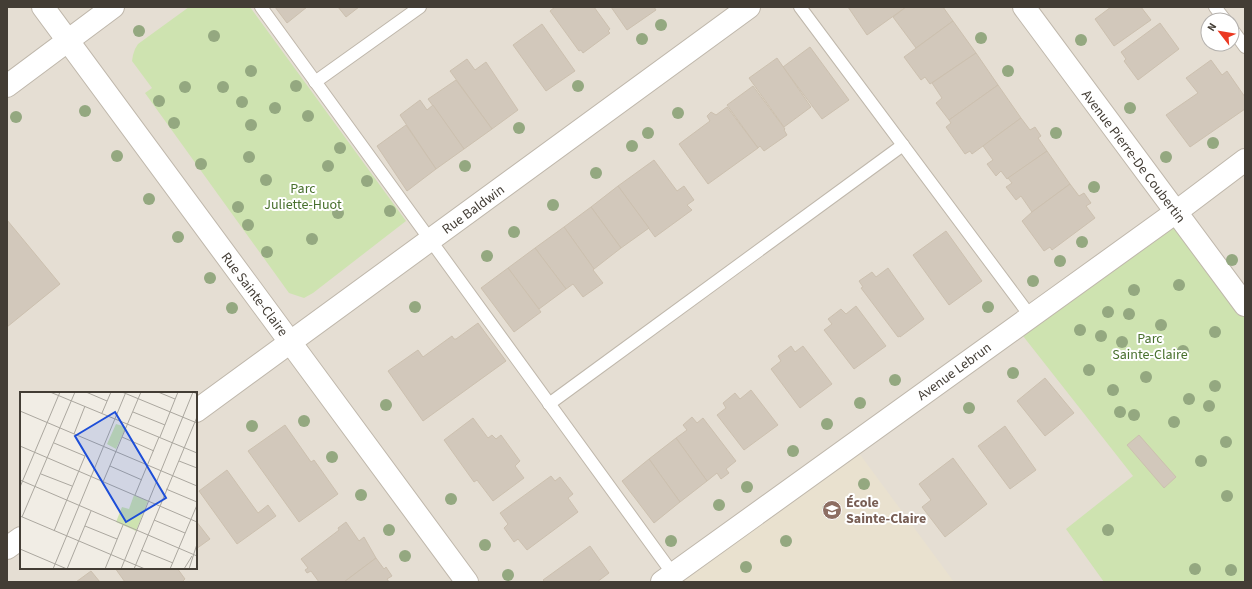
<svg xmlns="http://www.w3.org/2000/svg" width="1252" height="589" font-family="'Source Sans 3',sans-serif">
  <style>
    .residential { fill: #e5ded3; fill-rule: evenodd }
    .education { fill: #e9e1cf }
    .green { fill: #cee3b0 }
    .building { fill: #d2c8bb; stroke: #ccc0af }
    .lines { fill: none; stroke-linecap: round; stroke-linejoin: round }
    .lane-casing { stroke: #bfb7ab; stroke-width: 14 }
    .street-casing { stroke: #bfb7ab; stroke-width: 24 }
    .lane { stroke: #fff; stroke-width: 12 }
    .street { stroke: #fff; stroke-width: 22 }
    .tree { fill: #94a880 }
    .labels { text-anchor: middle; stroke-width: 4; stroke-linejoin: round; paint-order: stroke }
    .street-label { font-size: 14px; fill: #433d35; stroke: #fff }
    .park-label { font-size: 14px; fill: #48702d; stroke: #fff }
    .education-label { font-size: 14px; font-weight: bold; fill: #785e54; stroke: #fff; text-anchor: start }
    .inset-road { fill: none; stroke: #aba79f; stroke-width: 1 }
    .view { fill: #1d4ed8; fill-opacity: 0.15; stroke: #1d4ed8; stroke-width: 2 }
    .inset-edge { fill: none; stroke: #433d35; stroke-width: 2 }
  </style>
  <rect width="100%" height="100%" fill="#f1ede5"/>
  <!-- residential -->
  <path class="residential" d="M7 7H1245V582H7ZM1208 20H1232V44H1208ZM21 393H196V568H21Z"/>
  <!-- education -->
  <polygon class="education" points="853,445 954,582 663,582"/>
  <!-- green -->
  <g class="green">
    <polygon points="189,7 250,7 406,221 313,293 304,298 289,293 145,93 152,88 132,61 133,55 135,49 138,44"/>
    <polygon points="1176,212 1245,305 1245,582 1104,582 1066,529 1133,476 1016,327"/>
  </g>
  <!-- building -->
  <g class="building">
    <polygon points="275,7 307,7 287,23"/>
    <polygon points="338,7 359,7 346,17"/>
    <polygon points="555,7 594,7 610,29 608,31 610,33 583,53 581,50 579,51 550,11"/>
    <polygon points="611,7 654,7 656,10 627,30"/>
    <polygon points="848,7 906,7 867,35"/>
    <polygon points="906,7 943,7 953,21 916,48 893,17"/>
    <polygon points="1111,7 1141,7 1151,20 1114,46 1095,19"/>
    <polygon points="953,21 976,53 930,84 925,77 921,80 904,57"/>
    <polygon points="1160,23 1179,49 1138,80 1124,61 1126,59 1121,52"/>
    <polygon points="542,24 575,71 546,91 513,45"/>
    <polygon points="810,47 849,100 822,119 783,67"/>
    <polygon points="976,53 998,85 949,120 936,103 942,98 932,83"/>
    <polygon points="777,58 811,107 784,127 749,78"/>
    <polygon points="467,59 475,70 486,62 518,110 492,129 450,71"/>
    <polygon points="1211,60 1222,75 1227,71 1245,97 1245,109 1190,147 1166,115 1198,93 1186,78"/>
    <polygon points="456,80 492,129 464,149 428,99"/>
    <polygon points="998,85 1021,118 972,154 970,151 965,154 946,127 951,123 949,120"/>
    <polygon points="753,86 785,129 784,130 787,135 764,151 760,146 758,148 727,105"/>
    <polygon points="420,100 427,110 433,105 464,149 436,169 400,115"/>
    <polygon points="727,107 758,148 708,184 679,144 710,121 707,116 711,112 716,115"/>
    <polygon points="1021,118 1030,130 1035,127 1041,136 1038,138 1047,151 1007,179 1001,171 996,176 987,164 993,160 983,146"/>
    <polygon points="406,125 436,169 407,191 377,146"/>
    <polygon points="1047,151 1070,184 1032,212 1021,196 1016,200 1006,187 1012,183 1008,178"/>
    <polygon points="654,160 677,191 684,186 694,200 687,205 692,210 655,237 618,186"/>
    <polygon points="1070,184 1079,196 1084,193 1091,203 1086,206 1095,218 1052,250 1050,247 1044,251 1022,221 1032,212"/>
    <polygon points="618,186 649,228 621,248 591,207"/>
    <polygon points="591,207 621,248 594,269 564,227"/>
    <polygon points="7,220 60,284 7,327"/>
    <polygon points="564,227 594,269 593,270 603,283 583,297 573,284 566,289 535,248"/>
    <polygon points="946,231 982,281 949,305 913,255"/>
    <polygon points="535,248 566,289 539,309 508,268"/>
    <polygon points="508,268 541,312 514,332 481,288"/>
    <polygon points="888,268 924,319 900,337 900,336 898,337 861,288 863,287 859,281 872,272 876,277"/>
    <polygon points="856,306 886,346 854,369 824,330 832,324 828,319 841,309 846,314"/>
    <polygon points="478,323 506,361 423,421 388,371 418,350 423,357 452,336 454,339 456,339"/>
    <polygon points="791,346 795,352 803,346 832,384 800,408 771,369 781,361 778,356"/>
    <polygon points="1045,378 1074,413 1045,436 1017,401"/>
    <polygon points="751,390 778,425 744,450 717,415 726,408 723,403 735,393 740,399"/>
    <polygon points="692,417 697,423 703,418 736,461 726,469 729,473 721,479 717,473 707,481 676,438 687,430 683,425"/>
    <polygon points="473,418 488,438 492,435 496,439 501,435 520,461 515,466 524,478 493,501 477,480 474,482 444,440"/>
    <polygon points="285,425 311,462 314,460 338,494 299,522 248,451"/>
    <polygon points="1005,426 1036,470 1010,489 978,446"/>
    <polygon points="1139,435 1176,477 1164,488 1127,445"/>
    <polygon points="676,438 707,481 680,502 649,459"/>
    <polygon points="953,458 987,504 945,537 922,507 931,500 919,484"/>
    <polygon points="649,459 680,502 654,523 622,481"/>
    <polygon points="227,470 258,513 268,505 276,516 237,544 199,491"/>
    <polygon points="551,476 555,481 560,477 573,494 568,498 578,512 527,550 518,539 514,542 504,528 508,524 500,513"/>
    <polygon points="196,521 210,539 196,549"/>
    <polygon points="346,522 359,541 364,537 376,558 344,582 319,582 311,571 307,573 305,570 308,568 301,559 339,530 338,528"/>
    <polygon points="590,546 609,573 597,582 545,582 543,580"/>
    <polygon points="376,558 384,569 386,567 392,576 387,579 389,582 344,582"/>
    <polygon points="115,568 177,568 185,579 182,582 125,582"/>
    <polygon points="91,571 100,582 76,582"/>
  </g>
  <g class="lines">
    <!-- lane casing -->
    <g class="lane-casing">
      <g id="lane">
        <polyline points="261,7 673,574"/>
        <polyline points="800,7 1031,317"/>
        <polyline points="1215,7 1225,20"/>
        <polyline points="1232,29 1245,47"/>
        <polyline points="315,82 420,7"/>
        <polyline points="549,404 903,145"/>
      </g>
    </g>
    <!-- street casing -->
    <g class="street-casing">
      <g id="street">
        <polyline points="43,7 467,582"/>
        <polyline points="1024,7 1245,305"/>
        <polyline points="7,86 113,7"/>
        <polyline points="196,411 749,7"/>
        <polyline points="7,548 21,538"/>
        <polyline points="662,582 1176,212 1245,160"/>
      </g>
    </g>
    <!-- lane -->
    <use href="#lane" class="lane"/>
    <!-- street -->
    <use href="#street" class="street"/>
  </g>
  <!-- trees -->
  <g class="tree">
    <circle cx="661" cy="25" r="6"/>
    <circle cx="139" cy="31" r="6"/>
    <circle cx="214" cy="36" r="6"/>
    <circle cx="981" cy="38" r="6"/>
    <circle cx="642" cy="39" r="6"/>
    <circle cx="1081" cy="40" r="6"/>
    <circle cx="251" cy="71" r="6"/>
    <circle cx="1008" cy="71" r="6"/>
    <circle cx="296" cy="86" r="6"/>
    <circle cx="578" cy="86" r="6"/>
    <circle cx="185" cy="87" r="6"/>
    <circle cx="223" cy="87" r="6"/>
    <circle cx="159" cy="101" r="6"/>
    <circle cx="242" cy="102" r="6"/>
    <circle cx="275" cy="108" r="6"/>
    <circle cx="1130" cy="108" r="6"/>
    <circle cx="85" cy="111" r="6"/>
    <circle cx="678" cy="113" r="6"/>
    <circle cx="308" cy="116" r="6"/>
    <circle cx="16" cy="117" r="6"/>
    <circle cx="174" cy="123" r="6"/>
    <circle cx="251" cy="125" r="6"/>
    <circle cx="519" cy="128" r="6"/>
    <circle cx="648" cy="133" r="6"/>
    <circle cx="1056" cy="133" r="6"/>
    <circle cx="1213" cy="143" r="6"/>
    <circle cx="632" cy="146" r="6"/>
    <circle cx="340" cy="148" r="6"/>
    <circle cx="117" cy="156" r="6"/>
    <circle cx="249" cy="157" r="6"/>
    <circle cx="1166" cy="157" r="6"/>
    <circle cx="201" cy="164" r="6"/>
    <circle cx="328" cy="166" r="6"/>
    <circle cx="465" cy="166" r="6"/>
    <circle cx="596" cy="173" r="6"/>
    <circle cx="266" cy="180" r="6"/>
    <circle cx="367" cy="181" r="6"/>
    <circle cx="1094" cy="187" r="6"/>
    <circle cx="149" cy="199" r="6"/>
    <circle cx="553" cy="205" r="6"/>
    <circle cx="238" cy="207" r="6"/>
    <circle cx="390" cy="211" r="6"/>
    <circle cx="338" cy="213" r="6"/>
    <circle cx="248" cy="225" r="6"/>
    <circle cx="514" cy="232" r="6"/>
    <circle cx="178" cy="237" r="6"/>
    <circle cx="312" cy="239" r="6"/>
    <circle cx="1082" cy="242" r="6"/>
    <circle cx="267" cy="252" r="6"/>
    <circle cx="487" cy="256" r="6"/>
    <circle cx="1232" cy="260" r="6"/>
    <circle cx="1060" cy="261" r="6"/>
    <circle cx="210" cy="278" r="6"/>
    <circle cx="1033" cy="281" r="6"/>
    <circle cx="1179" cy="285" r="6"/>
    <circle cx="1134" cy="290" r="6"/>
    <circle cx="415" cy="307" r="6"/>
    <circle cx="988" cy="307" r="6"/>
    <circle cx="232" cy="308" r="6"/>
    <circle cx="1108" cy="312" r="6"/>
    <circle cx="1129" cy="314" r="6"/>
    <circle cx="1161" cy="325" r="6"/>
    <circle cx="1080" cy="330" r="6"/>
    <circle cx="1215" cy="332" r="6"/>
    <circle cx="1101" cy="336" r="6"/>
    <circle cx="1122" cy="342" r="6"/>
    <circle cx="1183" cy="351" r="6"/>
    <circle cx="1089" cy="370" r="6"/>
    <circle cx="1013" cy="373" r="6"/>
    <circle cx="1146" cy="377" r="6"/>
    <circle cx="895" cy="380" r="6"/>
    <circle cx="1215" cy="386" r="6"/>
    <circle cx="1113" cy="390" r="6"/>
    <circle cx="1189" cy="399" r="6"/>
    <circle cx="860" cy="403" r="6"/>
    <circle cx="386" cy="405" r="6"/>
    <circle cx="1209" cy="406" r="6"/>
    <circle cx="969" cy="408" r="6"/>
    <circle cx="1120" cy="412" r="6"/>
    <circle cx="1134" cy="415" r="6"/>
    <circle cx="304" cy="421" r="6"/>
    <circle cx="1174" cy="422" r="6"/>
    <circle cx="827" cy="424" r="6"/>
    <circle cx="252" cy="426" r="6"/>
    <circle cx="1226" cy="442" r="6"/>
    <circle cx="793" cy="451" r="6"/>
    <circle cx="332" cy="457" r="6"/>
    <circle cx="1201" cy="461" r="6"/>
    <circle cx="864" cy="484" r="6"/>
    <circle cx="747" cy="487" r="6"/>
    <circle cx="361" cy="495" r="6"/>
    <circle cx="1227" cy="496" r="6"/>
    <circle cx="451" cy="499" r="6"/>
    <circle cx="719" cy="505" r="6"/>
    <circle cx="828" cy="509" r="6"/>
    <circle cx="389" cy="530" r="6"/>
    <circle cx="1108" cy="530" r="6"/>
    <circle cx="671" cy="541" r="6"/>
    <circle cx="786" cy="541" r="6"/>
    <circle cx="485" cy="545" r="6"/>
    <circle cx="405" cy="556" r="6"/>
    <circle cx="746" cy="567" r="6"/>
    <circle cx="1195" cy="569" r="6"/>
    <circle cx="1231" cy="570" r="6"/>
    <circle cx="508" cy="575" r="6"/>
  </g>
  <!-- icons -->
  <defs>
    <g id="school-disc" transform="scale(1)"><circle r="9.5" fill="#8d6e63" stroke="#fff"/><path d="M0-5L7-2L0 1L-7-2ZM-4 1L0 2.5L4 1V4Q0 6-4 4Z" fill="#fff"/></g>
  </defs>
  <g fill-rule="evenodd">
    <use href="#school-disc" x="832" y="510"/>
  </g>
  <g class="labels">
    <!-- street labels -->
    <g class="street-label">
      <text transform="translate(1134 156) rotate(53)" y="5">Avenue Pierre-De Coubertin</text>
      <text transform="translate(473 209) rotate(-36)" y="5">Rue Baldwin</text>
      <text transform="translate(255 294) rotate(53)" y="5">Rue Sainte-Claire</text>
      <text transform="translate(954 371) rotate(-36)" y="5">Avenue Lebrun</text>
    </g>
    <!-- park labels -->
    <g class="park-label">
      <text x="303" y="193">Parc<tspan x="303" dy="16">Juliette-Huot</tspan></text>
      <text x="1150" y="343">Parc<tspan x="1150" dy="16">Sainte-Claire</tspan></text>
    </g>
    <!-- education labels -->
    <g class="education-label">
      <text x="846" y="507">École<tspan x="846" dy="16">Sainte-Claire</tspan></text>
    </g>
  </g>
  <!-- overview -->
  <g transform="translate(20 392)">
    <rect width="177" height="177" fill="#f1ede5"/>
    <path d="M96 32 106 35 96 57 87 52ZM114 103 128 109 116 139 96 130 102 115 109 117Z" fill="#cee3b0"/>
    <path class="inset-road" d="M30 0 177 61M66 0 87 9M102 0 177 31M138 0 155 7M0 19 177 94M113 20 145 33M82 21 91 0M54 42 65 14M102 45 134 59M140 45 158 0M34 51 65 64 34 139M0 54 177 130M159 69 177 76M90 74 122 88M21 82 52 94M0 88 177 164M83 90 121 0M0 95 40 0M146 97 177 110M115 103 139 45M0 124 125 177M2 125 55 0M134 128 165 141M65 134 97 147M0 157 47 177M121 158 153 171M33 177 106 0M47 177 71 119M85 177 103 133M101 177 173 0 177 2M114 177 177 25M150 177 177 113M164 177 172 164M169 177 177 152"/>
    <path class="view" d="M95 20 146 106 106 130 55 44Z"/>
    <rect width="177" height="177" class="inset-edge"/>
  </g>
  <!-- border -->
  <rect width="1252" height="589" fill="none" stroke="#433d35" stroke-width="16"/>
  <!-- north arrow -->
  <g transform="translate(1220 32) rotate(301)"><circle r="19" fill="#ffffff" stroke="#b4b1ae"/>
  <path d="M0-3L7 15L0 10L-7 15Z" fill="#eb3922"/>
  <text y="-6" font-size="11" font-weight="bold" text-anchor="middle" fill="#433d35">N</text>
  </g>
</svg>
